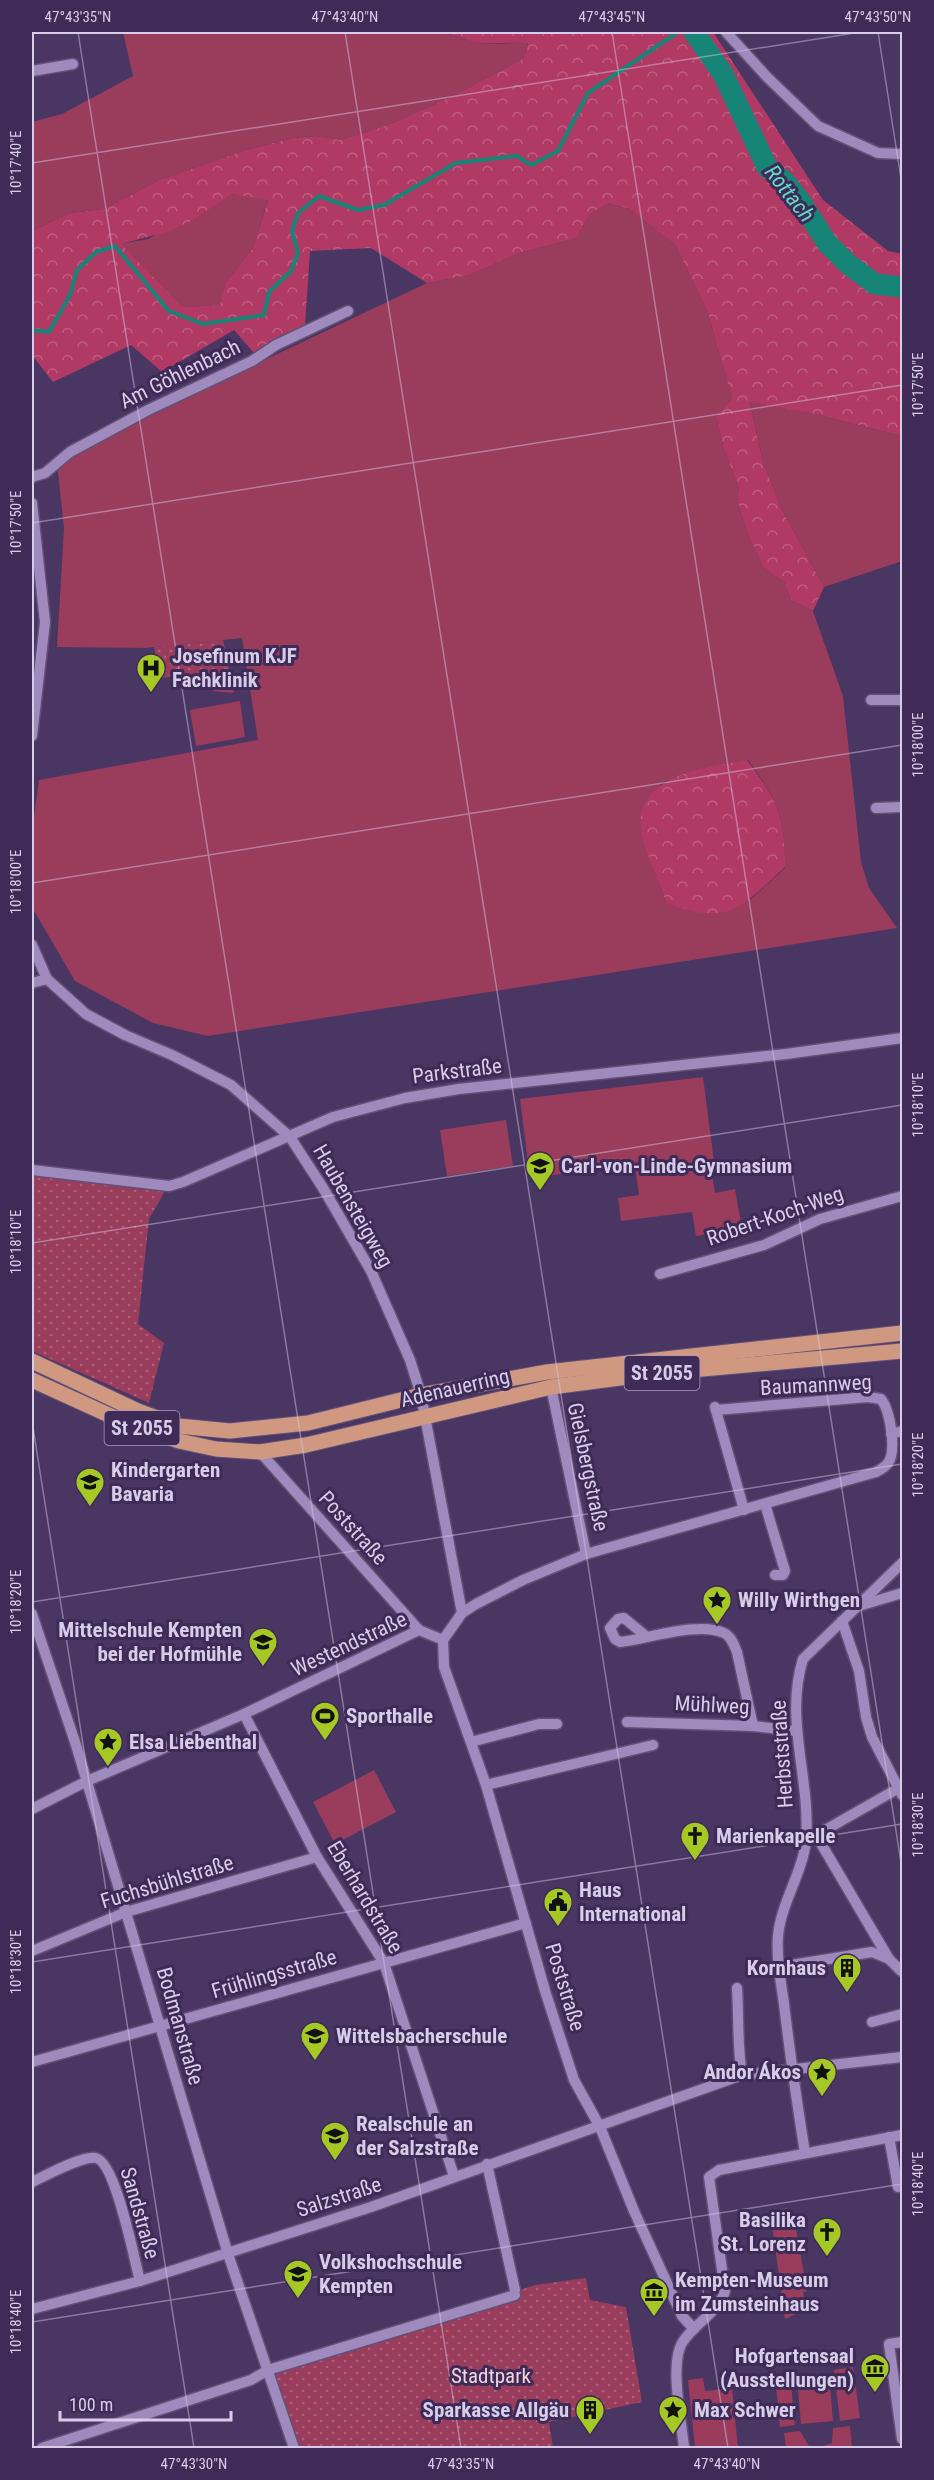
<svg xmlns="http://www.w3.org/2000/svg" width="934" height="2480" font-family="'Roboto Condensed',sans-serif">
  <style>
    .grass { fill: #9a3c5c; fill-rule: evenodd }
    .forest { fill: url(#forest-crowns); fill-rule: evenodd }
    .park { fill: url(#park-dots) }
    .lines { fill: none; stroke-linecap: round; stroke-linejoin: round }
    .stream { stroke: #168578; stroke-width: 4 }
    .river { stroke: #168578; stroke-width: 21 }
    .minor-casing { stroke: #615177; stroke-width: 13 }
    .major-casing { stroke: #615177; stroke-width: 17 }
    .minor { stroke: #9e8abd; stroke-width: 10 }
    .major { stroke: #d09880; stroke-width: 15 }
    .ticks { fill: none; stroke: #d7cde9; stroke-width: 1.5; stroke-opacity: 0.45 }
    .labels { text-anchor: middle; stroke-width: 6; stroke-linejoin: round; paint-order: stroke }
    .shield { fill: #3e2b57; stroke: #a99cbd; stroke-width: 1.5 }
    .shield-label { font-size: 20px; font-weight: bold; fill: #d7cde9 }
    .street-label { font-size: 21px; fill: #d7cde9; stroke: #3e2b57 }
    .poi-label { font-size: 21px; font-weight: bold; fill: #d7cde9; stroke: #3e2b57; text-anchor: start }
    .park-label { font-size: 21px; fill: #f4d3db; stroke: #3e2b57 }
    .water-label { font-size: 22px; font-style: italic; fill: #61dbc8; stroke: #3e2b57 }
    .neatline { fill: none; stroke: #d7cde9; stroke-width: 2 }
    .ticks-label { font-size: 15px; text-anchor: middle; fill: #d7cde9 }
  </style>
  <defs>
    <pattern id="forest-crowns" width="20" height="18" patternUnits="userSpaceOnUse" patternTransform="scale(1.5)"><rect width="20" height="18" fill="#b13a64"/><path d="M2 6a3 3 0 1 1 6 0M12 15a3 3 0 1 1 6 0" fill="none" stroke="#be5e82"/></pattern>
    <pattern id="park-dots" width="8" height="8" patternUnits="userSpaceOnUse" patternTransform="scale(1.5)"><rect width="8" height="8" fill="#9a3c5c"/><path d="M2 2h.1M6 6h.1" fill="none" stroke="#ac607b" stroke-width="1.8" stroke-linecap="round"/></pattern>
  </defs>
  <rect width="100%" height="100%" fill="#493663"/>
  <!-- grass -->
  <g class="grass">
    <path d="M123 32H448C476 48 497 44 528 42L524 58 453 96 388 125 340 140 316 136 293 138 246 150 159 180 104 209 70 213 32 231V122L62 114 133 76Z"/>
    <polygon points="232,194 268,199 253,248 226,282 221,305 183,307 120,244 148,239"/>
    <path d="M608 203 630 209 676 246 708 313 732 398 716 416 724 450 739 488 737 502 747 532 763 567 784 582 791 600 813 611 843 696 861 862 869 888 897 928 208 1036 153 1023 75 981 33 909 32 831 39 780 258 740 242 638 146 648 57 647 64 528 57 463 172 404 427 283 470 275 516 254 577 238 589 215ZM748 760C777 799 786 817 785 868L751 899 666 903 641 830 661 783 702 769Z"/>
    <polygon points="750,401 815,414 902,436 902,561 824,587 780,506 762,458"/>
    <polygon points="240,701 245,737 196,746 190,710"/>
    <polygon points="703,1077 714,1162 710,1163 715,1193 735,1189 742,1229 696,1236 692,1212 621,1221 618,1198 639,1195 635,1165 530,1178 520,1099"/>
    <polygon points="506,1120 513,1166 447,1176 440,1130"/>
    <polygon points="374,1770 396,1812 335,1844 313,1802"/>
    <polygon points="786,2208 789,2224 795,2223 807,2291 803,2292 806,2310 785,2319 772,2225 774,2210"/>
    <polygon points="853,2367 860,2418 840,2421 834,2370"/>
    <polygon points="790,2374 795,2425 780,2427 775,2375"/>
    <polygon points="703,2378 705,2391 732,2388 738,2448 695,2448 688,2380"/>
    <polygon points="830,2386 833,2421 801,2424 798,2388"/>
    <polygon points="850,2426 852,2448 786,2448 784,2433 800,2431 809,2446 820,2447 832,2443 833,2428"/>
  </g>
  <!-- forest -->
  <g class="forest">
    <path d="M448 32H713L823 200 888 251 902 254V436L815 414 750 402 762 458 780 506 824 587 813 611 791 600 784 582 763 567 747 532 737 501 739 488 724 450 716 416 732 398 708 313 676 246 630 209 608 203 589 215 577 238 516 254 470 275 427 283 371 248 310 251 305 325 254 353 234 330 162 372 131 345 53 382 32 355V231L70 213 104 209 159 180 246 150 293 138 316 136 340 140 388 125 453 96 524 58 528 43C495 41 480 50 448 32ZM232 194 268 200 253 248 226 282 220 305 183 307 121 244 170 231 191 221Z"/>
    <path d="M747 760C777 799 786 817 785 867 740 909 728 926 666 903 660 880 643 850 641 829 635 774 707 768 747 760Z"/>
  </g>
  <!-- park -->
  <g class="park">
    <polygon points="223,640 234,693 213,691 206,674 160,678 154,647"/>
    <polygon points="32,1174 165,1191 149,1219 138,1324 164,1343 149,1403 32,1351"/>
    <polygon points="586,2278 590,2300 626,2307 642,2402 549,2422 553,2448 299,2448 273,2369 535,2285"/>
  </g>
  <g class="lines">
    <!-- stream -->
    <polyline class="stream" points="32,330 49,332 70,295 77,270 96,252 115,246 169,311 203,324 264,315 269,292 291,271 298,253 292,231 298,213 319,196 358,210 384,205 456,163 517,156 531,165 558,151 588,93 678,32"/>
    <!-- river -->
    <polyline class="river" points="694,32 723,74 767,167 785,182 801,202 827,243 848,264 875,284 902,287"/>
    <!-- minor casing -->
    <g class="minor-casing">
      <g id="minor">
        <polyline points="726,32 767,77 818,126 878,153 902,154"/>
        <polyline points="32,71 73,64"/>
        <polyline points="32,477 45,473 70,452 148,410 252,361 276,345 348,311"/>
        <polyline points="32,503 45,622 32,736"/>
        <polyline points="871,700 902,700"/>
        <polyline points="876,808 902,807"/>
        <polyline points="32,945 47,979 86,1014 125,1035 172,1055 231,1085 290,1137 323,1188 371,1271 410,1360 421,1395 462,1613"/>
        <polyline points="32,983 47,979"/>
        <polyline points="32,1170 169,1186 183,1182 333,1117 405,1098 459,1089 786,1054 902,1038"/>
        <polyline points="660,1274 764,1245 820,1219 902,1196"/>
        <polyline points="551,1387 586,1554"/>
        <polyline points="715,1407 744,1510"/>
        <polyline points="891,1434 902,1431"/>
        <polyline points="260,1452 419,1630 443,1640"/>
        <polyline points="765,1504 785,1571 783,1575 775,1575"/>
        <polyline points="862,1605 902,1593"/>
        <polyline points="32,1614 76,1745 228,2254 294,2448"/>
        <polyline points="842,1621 859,1671 866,1717 872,1737 902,1795"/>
        <path d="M647 1637 624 1618 618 1619 610 1628 615 1639 620 1642C647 1639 699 1621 724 1633 731 1636 734 1645 737 1652L753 1726"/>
        <polyline points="443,1640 444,1667 486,1785 546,1994 574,2080 600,2127 634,2211 682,2316 694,2329"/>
        <path d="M443 1640 462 1613 476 1604 523 1580 586 1554 876 1472C880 1470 885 1467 888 1463 897 1451 890 1410 881 1399L868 1397 716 1410"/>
        <polyline points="244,1714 317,1857 384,1963 454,2176"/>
        <polyline points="627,1722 753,1726 795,1731"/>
        <polyline points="471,1742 539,1724 557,1724"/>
        <polyline points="486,1785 653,1745"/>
        <polyline points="32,1809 87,1781 244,1714 419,1630"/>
        <polyline points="816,1835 889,1959"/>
        <polyline points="811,1838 899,1788"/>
        <polyline points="32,1951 126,1912 317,1857"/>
        <polyline points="779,1967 872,1952 889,1959 901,1971"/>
        <path d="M737 1988C739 2018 737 2046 742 2075"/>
        <polyline points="872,2022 902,2014"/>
        <polyline points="32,2062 526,1923"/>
        <polyline points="889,2137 898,2187 902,2186"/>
        <path d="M805 2153C797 2103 790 2054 784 2004 781 1982 776 1958 778 1936 781 1903 803 1872 806 1840 811 1779 784 1720 803 1659L902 1563"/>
        <polyline points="487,2164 515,2290"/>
        <path d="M32 2182C45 2176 83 2155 96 2158 116 2163 134 2259 140 2281"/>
        <polyline points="32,2309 140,2281 371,2207 742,2075 902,2057"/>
        <polyline points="902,2342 889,2344 902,2439"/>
        <polyline points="42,2448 251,2380 268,2370 515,2295"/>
        <path d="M684 2448C682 2423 668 2360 684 2340 696 2323 719 2311 725 2291L709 2177 719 2170 902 2135"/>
      </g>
    </g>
    <!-- major casing -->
    <g class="major-casing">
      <g id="major">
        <polyline points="32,1361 138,1411 178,1426 230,1431 308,1423 421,1395 547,1372 902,1333"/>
        <polyline points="32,1380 111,1416 179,1441 216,1449 260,1452 306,1445 551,1387 658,1373 902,1351"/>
      </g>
    </g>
    <!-- minor -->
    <use href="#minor" class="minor"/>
    <!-- major -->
    <use href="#major" class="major"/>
  </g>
  <!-- ticks -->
  <path class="ticks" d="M78 32 461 2448M345 32 728 2448M612 32 902 1869M878 32 902 185M32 163 861 32M32 523 902 385M32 883 902 745M32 1243 902 1105M32 1421 194 2448M32 1602 902 1464M32 1962 902 1824M32 2322 902 2184"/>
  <!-- icons -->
  <defs>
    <g id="hospital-pin" transform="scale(1.5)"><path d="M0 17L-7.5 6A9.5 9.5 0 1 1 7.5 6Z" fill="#a5c824" stroke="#3e2b57"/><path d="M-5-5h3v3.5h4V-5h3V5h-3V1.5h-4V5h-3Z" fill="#111"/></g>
    <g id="school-pin" transform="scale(1.5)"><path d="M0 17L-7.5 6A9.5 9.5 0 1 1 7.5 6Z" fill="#a5c824" stroke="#3e2b57"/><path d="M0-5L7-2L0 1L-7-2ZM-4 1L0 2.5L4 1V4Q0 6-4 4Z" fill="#111"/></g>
    <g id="sight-pin" transform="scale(1.5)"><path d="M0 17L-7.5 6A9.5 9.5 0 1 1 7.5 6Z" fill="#a5c824" stroke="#3e2b57"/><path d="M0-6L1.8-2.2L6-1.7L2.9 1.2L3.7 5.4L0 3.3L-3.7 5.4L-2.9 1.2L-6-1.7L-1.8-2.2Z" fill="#111"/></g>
    <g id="stadium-pin" transform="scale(1.5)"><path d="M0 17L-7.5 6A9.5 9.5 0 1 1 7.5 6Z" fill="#a5c824" stroke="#3e2b57"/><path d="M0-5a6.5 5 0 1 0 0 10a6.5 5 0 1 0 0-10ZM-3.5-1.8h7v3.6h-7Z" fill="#111"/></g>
    <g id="church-pin" transform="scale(1.5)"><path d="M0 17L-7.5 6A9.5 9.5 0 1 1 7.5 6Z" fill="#a5c824" stroke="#3e2b57"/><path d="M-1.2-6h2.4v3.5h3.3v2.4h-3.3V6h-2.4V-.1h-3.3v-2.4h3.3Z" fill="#111"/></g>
    <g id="civic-pin" transform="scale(1.5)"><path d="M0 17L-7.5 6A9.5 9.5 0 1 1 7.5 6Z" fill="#a5c824" stroke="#3e2b57"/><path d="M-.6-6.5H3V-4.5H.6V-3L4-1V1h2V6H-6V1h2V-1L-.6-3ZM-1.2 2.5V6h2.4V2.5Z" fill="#111"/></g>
    <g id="building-pin" transform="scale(1.5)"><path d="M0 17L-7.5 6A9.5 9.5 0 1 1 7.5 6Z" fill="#a5c824" stroke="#3e2b57"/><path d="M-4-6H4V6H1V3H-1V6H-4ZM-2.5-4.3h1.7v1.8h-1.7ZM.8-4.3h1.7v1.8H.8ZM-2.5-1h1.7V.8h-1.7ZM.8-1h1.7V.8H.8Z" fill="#111"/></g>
    <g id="university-pin" transform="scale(1.5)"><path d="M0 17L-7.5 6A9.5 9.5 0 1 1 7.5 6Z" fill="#a5c824" stroke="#3e2b57"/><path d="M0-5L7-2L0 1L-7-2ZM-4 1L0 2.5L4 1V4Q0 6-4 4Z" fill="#111"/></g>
    <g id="museum-pin" transform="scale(1.5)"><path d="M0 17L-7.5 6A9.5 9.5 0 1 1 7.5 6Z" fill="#a5c824" stroke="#3e2b57"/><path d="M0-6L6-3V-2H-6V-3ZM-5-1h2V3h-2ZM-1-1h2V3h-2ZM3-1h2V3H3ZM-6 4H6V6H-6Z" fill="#111"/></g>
  </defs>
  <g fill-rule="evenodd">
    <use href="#hospital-pin" x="151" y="668"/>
    <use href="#school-pin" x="540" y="1166"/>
    <use href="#school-pin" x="90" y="1482"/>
    <use href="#sight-pin" x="717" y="1600"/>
    <use href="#school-pin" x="263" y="1642"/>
    <use href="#stadium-pin" x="325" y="1716"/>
    <use href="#sight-pin" x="108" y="1742"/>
    <use href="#church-pin" x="695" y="1836"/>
    <use href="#civic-pin" x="558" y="1902"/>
    <use href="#building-pin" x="847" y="1968"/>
    <use href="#school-pin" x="315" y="2036"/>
    <use href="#sight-pin" x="822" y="2072"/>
    <use href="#school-pin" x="335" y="2136"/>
    <use href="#church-pin" x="827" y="2232"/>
    <use href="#university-pin" x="298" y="2274"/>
    <use href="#museum-pin" x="654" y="2292"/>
    <use href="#museum-pin" x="875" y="2368"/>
    <use href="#building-pin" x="590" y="2410"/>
    <use href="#sight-pin" x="673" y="2410"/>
  </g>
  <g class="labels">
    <!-- shield labels -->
    <g class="shield">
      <rect x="624.5" y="1356" width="75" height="34" rx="4.5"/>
      <rect x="104.5" y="1411" width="75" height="34" rx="4.5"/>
    </g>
    <g class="shield-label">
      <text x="662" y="1380">St 2055</text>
      <text x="142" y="1435">St 2055</text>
    </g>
    <!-- street labels -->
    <g class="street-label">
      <text transform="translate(180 374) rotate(-26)" y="7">Am Göhlenbach</text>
      <text transform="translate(457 1071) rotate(-7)" y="7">Parkstraße</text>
      <text transform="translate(353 1206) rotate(60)" y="7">Haubensteigweg</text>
      <text transform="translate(775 1216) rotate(-19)" y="7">Robert-Koch-Weg</text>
      <text transform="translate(816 1385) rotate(-3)" y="7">Baumannweg</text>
      <text transform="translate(455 1388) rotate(-13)" y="7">Adenauerring</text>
      <text transform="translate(588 1467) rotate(78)" y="7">Gielsbergstraße</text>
      <text transform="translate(353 1528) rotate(48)" y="7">Poststraße</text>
      <text transform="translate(349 1644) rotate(-25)" y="7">Westendstraße</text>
      <text transform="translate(712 1705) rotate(3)" y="7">Mühlweg</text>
      <text transform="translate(782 1754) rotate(-94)" y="7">Herbststraße</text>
      <text transform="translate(167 1882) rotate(-17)" y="7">Fuchsbühlstraße</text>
      <text transform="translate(365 1897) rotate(59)" y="7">Eberhardstraße</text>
      <text transform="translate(274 1974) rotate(-16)" y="7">Frühlingsstraße</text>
      <text transform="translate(565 1987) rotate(73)" y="7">Poststraße</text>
      <text transform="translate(180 2026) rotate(74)" y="7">Bodmanstraße</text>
      <text transform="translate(339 2197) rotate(-18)" y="7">Salzstraße</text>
      <text transform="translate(140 2213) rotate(74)" y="7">Sandstraße</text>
    </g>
    <!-- poi labels -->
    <g class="poi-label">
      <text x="172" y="663">Josefinum KJF<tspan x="172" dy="24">Fachklinik</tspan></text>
      <text x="561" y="1173">Carl-von-Linde-Gymnasium</text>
      <text x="111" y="1477">Kindergarten<tspan x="111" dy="24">Bavaria</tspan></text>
      <text x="738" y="1607">Willy Wirthgen</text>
      <text x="242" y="1637" text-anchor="end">Mittelschule Kempten<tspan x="242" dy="24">bei der Hofmühle</tspan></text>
      <text x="346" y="1723">Sporthalle</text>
      <text x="129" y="1749">Elsa Liebenthal</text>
      <text x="716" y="1843">Marienkapelle</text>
      <text x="579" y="1897">Haus<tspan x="579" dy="24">International</tspan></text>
      <text x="826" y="1975" text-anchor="end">Kornhaus</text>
      <text x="336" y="2043">Wittelsbacherschule</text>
      <text x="801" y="2079" text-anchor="end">Andor Ákos</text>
      <text x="356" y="2131">Realschule an<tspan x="356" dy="24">der Salzstraße</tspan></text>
      <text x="806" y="2227" text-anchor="end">Basilika<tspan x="806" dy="24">St. Lorenz</tspan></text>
      <text x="319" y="2269">Volkshochschule<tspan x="319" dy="24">Kempten</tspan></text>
      <text x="675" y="2287">Kempten-Museum<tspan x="675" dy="24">im Zumsteinhaus</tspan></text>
      <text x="854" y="2363" text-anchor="end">Hofgartensaal<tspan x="854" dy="24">(Ausstellungen)</tspan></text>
      <text x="569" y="2417" text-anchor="end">Sparkasse Allgäu</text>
      <text x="694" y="2417">Max Schwer</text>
    </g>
    <!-- park labels -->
    <g class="park-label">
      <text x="491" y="2383">Stadtpark</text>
    </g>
    <!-- water labels -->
    <g class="water-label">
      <text transform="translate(790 193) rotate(52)" y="8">Rottach</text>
    </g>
  </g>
  <!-- border -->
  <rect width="934" height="2480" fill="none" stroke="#3e2b57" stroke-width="66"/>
  <!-- scale -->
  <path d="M60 2411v9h171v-9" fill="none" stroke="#d7cde9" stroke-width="3"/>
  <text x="69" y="2411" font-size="18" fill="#d7cde9" stroke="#3e2b57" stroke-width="4.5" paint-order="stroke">100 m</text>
  <rect x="33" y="33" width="868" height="2414" class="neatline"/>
  <g class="ticks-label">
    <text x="78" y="22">47°43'35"N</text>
    <text x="345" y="22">47°43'40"N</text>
    <text x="612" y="22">47°43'45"N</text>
    <text x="878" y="22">47°43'50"N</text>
    <text transform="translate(16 163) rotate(-90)" y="5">10°17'40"E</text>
    <text transform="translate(918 385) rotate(-90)" y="5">10°17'50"E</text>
    <text transform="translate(16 523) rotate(-90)" y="5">10°17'50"E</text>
    <text transform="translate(918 745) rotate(-90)" y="5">10°18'00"E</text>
    <text transform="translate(16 882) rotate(-90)" y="5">10°18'00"E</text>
    <text transform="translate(918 1105) rotate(-90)" y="5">10°18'10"E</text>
    <text transform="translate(16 1242) rotate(-90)" y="5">10°18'10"E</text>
    <text transform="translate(918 1465) rotate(-90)" y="5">10°18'20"E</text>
    <text transform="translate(16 1602) rotate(-90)" y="5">10°18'20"E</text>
    <text transform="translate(918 1825) rotate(-90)" y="5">10°18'30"E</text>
    <text transform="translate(16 1962) rotate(-90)" y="5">10°18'30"E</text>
    <text transform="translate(918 2184) rotate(-90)" y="5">10°18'40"E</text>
    <text transform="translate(16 2322) rotate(-90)" y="5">10°18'40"E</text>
    <text x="194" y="2469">47°43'30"N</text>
    <text x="461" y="2469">47°43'35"N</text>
    <text x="727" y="2469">47°43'40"N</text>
  </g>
</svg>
